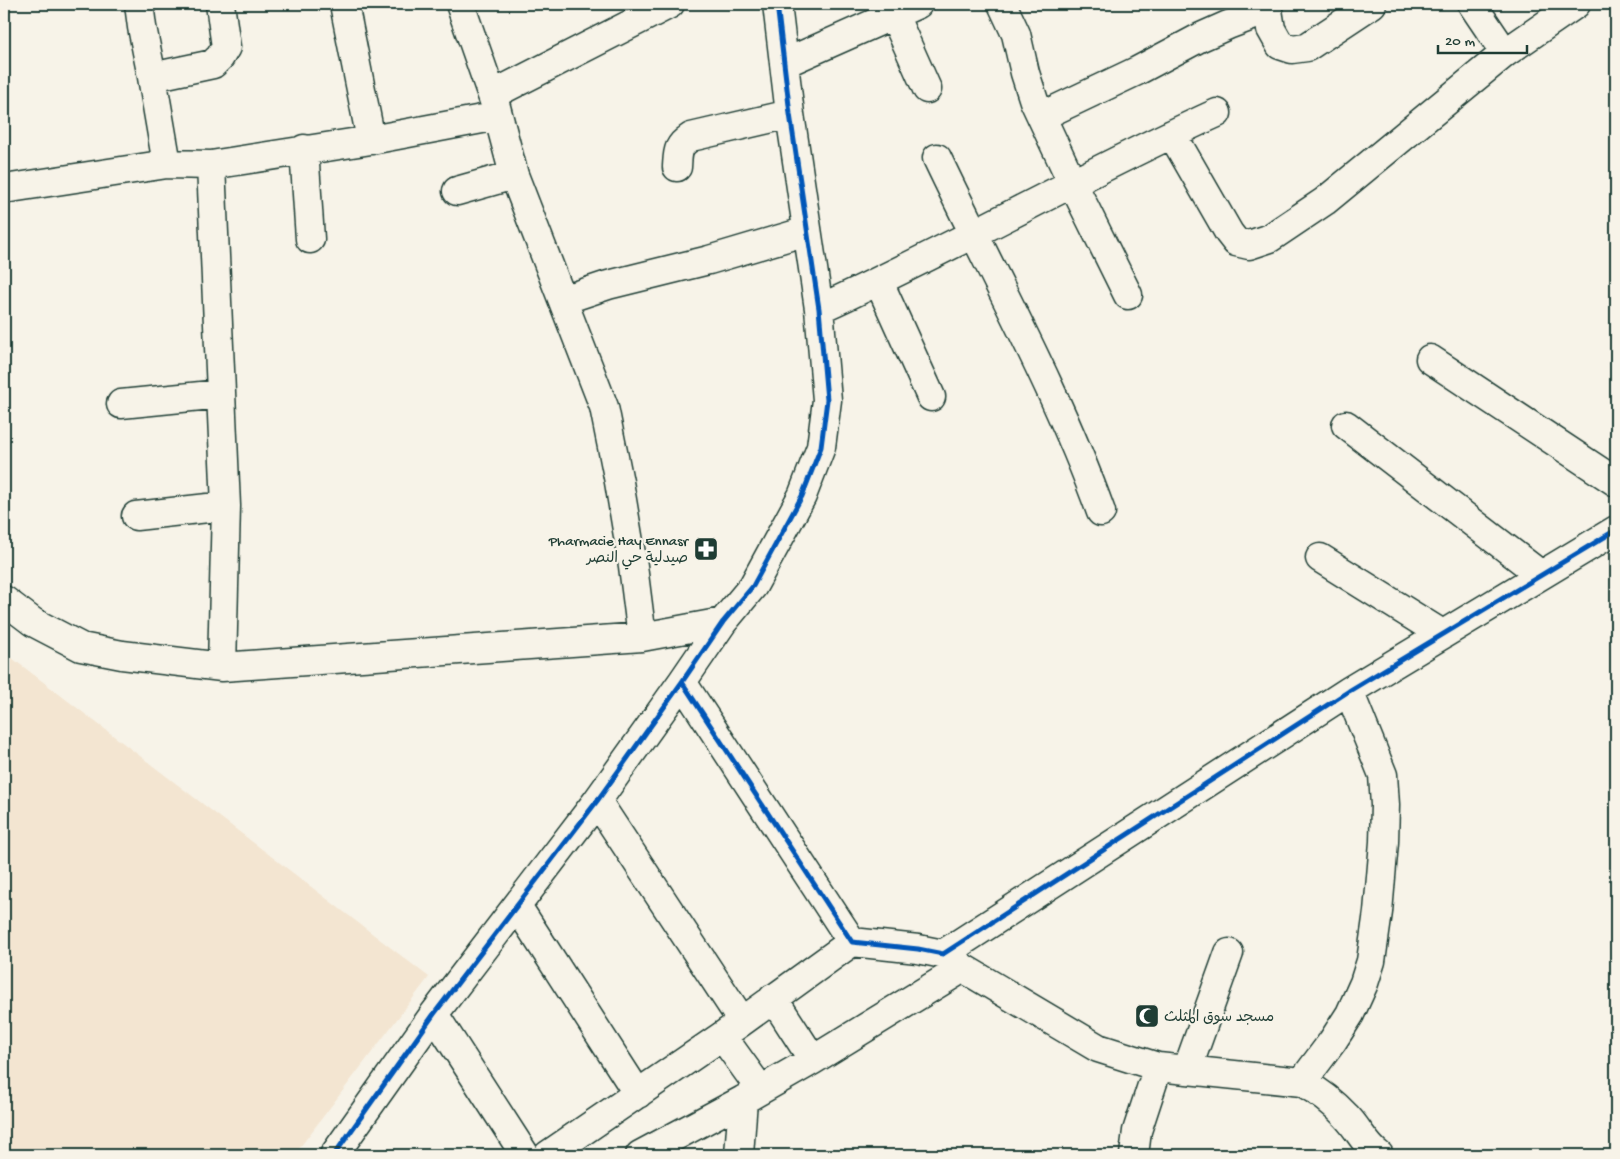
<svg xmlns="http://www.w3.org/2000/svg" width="1620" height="1159" viewBox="0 0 1620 1159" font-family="'Gochi Hand','Playpen Sans Arabic',sans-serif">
	<rect width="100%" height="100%" fill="#f7f3e8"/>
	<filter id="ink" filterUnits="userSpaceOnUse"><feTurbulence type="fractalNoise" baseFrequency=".02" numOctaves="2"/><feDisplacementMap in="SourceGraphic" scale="10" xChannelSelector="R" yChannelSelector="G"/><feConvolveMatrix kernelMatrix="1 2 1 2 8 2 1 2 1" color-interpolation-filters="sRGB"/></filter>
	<g filter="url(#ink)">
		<path fill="#f3e5d1" d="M4,652L429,977L294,1155H4Z"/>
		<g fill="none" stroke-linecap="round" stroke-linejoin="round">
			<defs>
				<path id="minor" d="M139,4L142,27L152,77L213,64L220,57L226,47L220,4
					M344,4L371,140
					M460,4L496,107L514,175L604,407L619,482L633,566L642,637
					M1002,4L1016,34L1025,73L1034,101L1072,182L1128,295
					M1267,4L1271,29L1280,45L1292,49L1307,47L1372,4
					M894,15L927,89
					M1505,53L1576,4
					M785,63L918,4
					M152,77L167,164
					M492,95L670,4
					M1042,116L1137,71L1201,37L1228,25L1268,10
					M1172,134L1229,233L1236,242L1249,245L1270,238L1325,201L1505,53L1472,4
					M304,149L310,239
					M937,158C993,276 1057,390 1101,512
					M211,165L226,506L222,667
					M677,167C678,152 677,146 691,137L790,114
					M4,189L167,164L211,165L371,140L498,116
					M457,191L514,175
					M879,282L931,397
					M563,300L608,285L709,260L807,231
					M819,309C954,248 1082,174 1217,113
					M1430,359L1616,482
					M121,404L221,394
					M1346,425L1541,575
					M136,516L226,506
					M1320,558L1442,634
					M4,600L33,622L81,647L122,655L222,667L642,637L723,622
					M682,682L852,942L918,949L943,954L1349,691L1616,530
					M597,801L742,1021
					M517,906L638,1094
					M963,968L1098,1048L1158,1067L1302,1082C1318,1091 1333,1102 1346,1116C1358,1128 1365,1145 1379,1155
					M773,998L813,1060
					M434,1014L525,1155
					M722,1036L761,1090
					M1187,1070L1229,953
					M1302,1082L1332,1042L1350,1014L1364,983L1371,961L1378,912L1384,842L1385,805L1383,775L1349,691
					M334,1155L434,1014L597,801L682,682L723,622L753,586L802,496L821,447L827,400L819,309L790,114L777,4
					M548,1155L722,1036L852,942
					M640,1155L743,1100L813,1060L963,968L949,958
					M739,1155L743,1100
					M1134,1155L1137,1131L1158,1067"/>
			</defs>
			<use href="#minor" stroke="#1f3d34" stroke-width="31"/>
			<use href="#minor" stroke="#f7f3e8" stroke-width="28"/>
			<defs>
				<path id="cycleway" d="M682,682L852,942L918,949L943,954L1349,691L1616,530
					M334,1155L434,1014L597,801L682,682L723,622L753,586L802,496L821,447L827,400L819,309L790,114L777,4"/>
			</defs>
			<use href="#cycleway" stroke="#f7f3e8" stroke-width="8"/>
			<use href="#cycleway" stroke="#0057b8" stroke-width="5"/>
		</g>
	</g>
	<defs>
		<symbol id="pharmacy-square" viewBox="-11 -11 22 22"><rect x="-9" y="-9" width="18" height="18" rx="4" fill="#1f3d34" stroke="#f7f3e8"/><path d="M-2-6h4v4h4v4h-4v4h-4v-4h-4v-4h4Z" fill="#fff"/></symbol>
		<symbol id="mosque-square" viewBox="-11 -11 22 22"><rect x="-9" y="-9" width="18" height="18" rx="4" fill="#1f3d34" stroke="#f7f3e8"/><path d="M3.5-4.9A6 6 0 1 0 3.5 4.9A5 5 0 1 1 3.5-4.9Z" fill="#fff"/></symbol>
	</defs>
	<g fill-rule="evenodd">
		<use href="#pharmacy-square" x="692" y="535" width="28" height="28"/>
		<use href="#mosque-square" x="1133" y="1002" width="28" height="28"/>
	</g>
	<g text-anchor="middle" stroke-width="4.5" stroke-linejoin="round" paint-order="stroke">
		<g font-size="15" fill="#1f3d34" stroke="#f7f3e8" text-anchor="end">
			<text x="688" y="545">Pharmacie Hay Ennasr<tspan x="688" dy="17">صيدلية حي النصر</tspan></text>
			<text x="1164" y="1021" text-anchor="start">مسجد سوق المثلث</text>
		</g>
	</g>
	<rect width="1620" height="1159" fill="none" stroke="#f7f3e8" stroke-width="20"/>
	<rect x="10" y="10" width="1600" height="1139" fill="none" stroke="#1f3d34" stroke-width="2" filter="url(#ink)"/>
	<path d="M1438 45v8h89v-8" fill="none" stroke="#1f3d34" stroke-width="2.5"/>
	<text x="1445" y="45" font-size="15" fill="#1f3d34" stroke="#f7f3e8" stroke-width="4" paint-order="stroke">20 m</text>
</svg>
